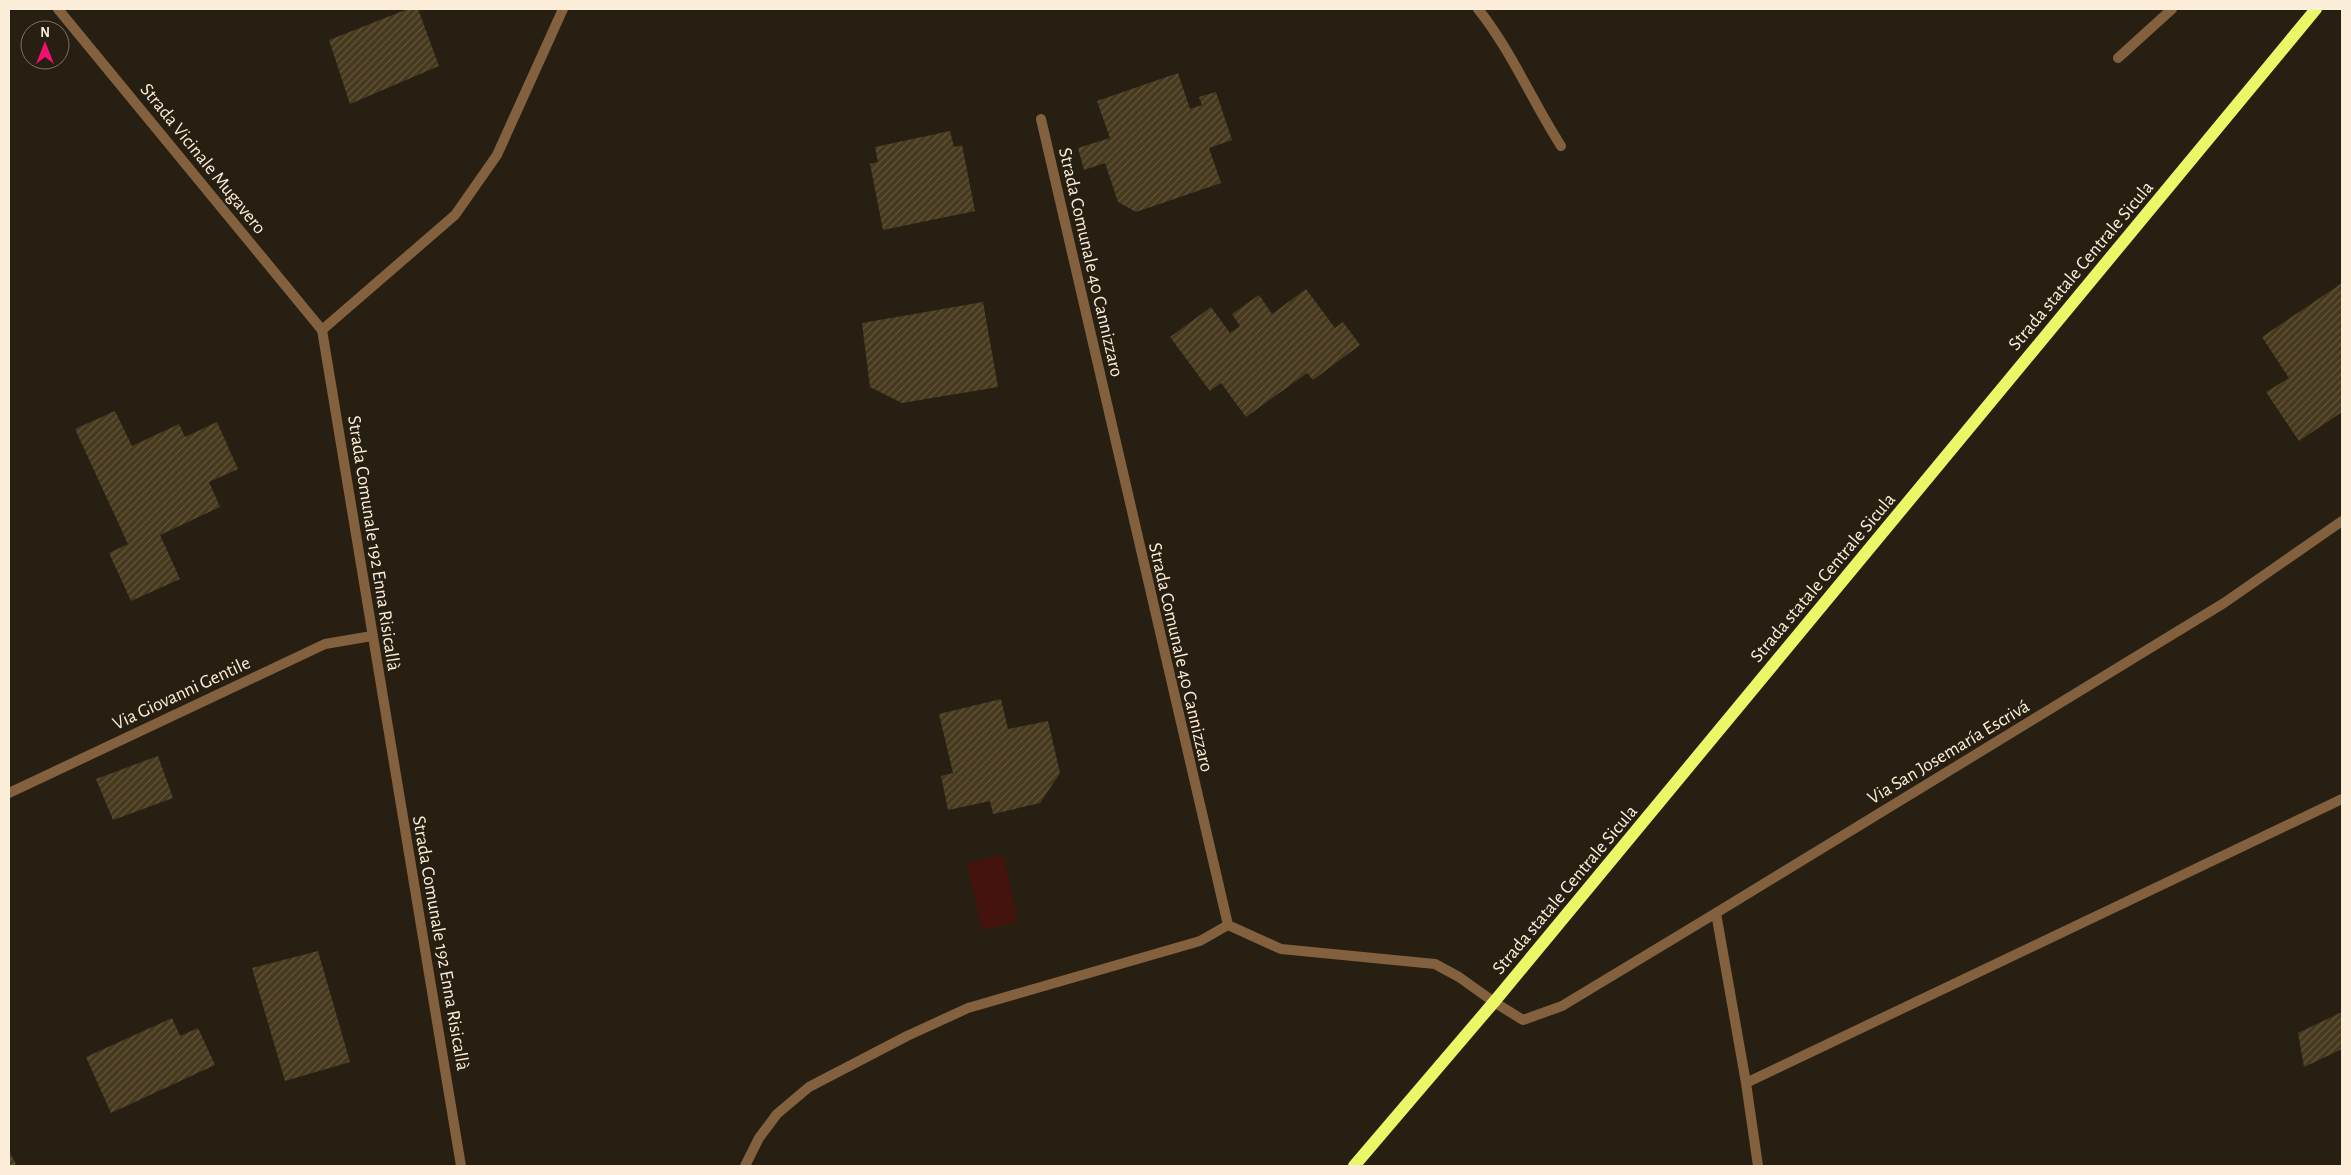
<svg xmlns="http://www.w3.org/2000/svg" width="2351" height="1175" viewBox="0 0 2351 1175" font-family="'Alegreya Sans',sans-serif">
	<defs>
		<pattern id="building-hatch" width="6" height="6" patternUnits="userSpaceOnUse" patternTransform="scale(1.25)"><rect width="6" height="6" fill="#47391e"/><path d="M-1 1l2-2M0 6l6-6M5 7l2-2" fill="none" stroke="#62563e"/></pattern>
	</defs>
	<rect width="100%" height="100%" fill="#271f11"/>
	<path fill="#44130e" d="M1003,855L1018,922L982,930L967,863Z"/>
	<path fill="url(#building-hatch)" d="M408,9H418L439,66L350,104L329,40Z
		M1178,73L1190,109L1202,105L1199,97L1216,92L1232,140L1209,148L1221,183L1136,212L1118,202L1105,163L1084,170L1078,148L1110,138L1097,101Z
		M950,131L954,147L962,145L975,211L883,230L870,164L878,162L875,147Z
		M2342,283V412L2299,441L2266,392L2289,378L2262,337Z
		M1306,289L1335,328L1343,322L1360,345L1313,380L1307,373L1246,417L1221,383L1210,391L1170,337L1211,307L1230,333L1240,326L1232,314L1259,295L1272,314Z
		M983,302L998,387L902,403L870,387L862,323Z
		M115,411L132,446L179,424L185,437L217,422L238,469L209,482L220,507L160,535L180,579L131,601L109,553L128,544L75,429Z
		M1001,699L1008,729L1048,721L1060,773L1040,803L993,814L990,801L948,810L941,776L953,773L939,714Z
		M158,756L173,798L113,820L96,779Z
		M318,951L350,1062L285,1081L252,968Z
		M2342,1012V1049L2304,1067L2298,1033Z
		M172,1018L180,1036L198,1028L215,1065L111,1113L86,1057Z
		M9,1151L17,1166H9Z"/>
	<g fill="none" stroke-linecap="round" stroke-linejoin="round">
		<path stroke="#83613f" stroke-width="10" d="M2118,58L2172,9
			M1494,1002L1523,1020L1562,1006L1716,913
			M461,1166L322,330L455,215L497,155L563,9"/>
		<path stroke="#83613f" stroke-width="10" d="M58,9L322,330
			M1478,9C1511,50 1532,101 1561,146
			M1041,119L1228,925L1281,949L1435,964L1459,977L1494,1002
			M9,793L325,644L372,636
			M1746,1083L2342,799
			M745,1166L759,1138L777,1114L809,1087L907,1036L968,1008L1200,941L1228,925
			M1758,1166L1746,1083L1716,913L2224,603L2342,521"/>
		<path stroke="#eaf766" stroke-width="12" d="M1354,1166L1494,1002L2316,9"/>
	</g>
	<g text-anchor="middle" stroke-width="4" stroke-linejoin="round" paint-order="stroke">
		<g font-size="19" fill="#fdeed9" stroke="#271f11">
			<text transform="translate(204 158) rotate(51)" y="7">Strada Vicinale Mugavero</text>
			<text transform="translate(1092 262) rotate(77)" y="7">Strada Comunale 40 Cannizzaro</text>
			<text transform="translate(2080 265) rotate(-50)" y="7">Strada statale Centrale Sicula</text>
			<text transform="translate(375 543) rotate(81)" y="7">Strada Comunale 192 Enna Risicallà</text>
			<text transform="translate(1822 577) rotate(-50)" y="7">Strada statale Centrale Sicula</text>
			<text transform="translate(1182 657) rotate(77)" y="7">Strada Comunale 40 Cannizzaro</text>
			<text transform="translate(181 692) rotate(-25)" y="7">Via Giovanni Gentile</text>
			<text transform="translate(1948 751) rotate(-31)" y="7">Via San Josemaría Escrivá</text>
			<text transform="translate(1564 889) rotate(-50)" y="7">Strada statale Centrale Sicula</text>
			<text transform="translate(442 943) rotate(80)" y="7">Strada Comunale 192 Enna Risicallà</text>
		</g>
	</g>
	<rect width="2351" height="1175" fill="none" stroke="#fdeed9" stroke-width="20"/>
	<g transform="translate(45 45)"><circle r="24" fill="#271f11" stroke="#7d7261"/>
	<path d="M0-4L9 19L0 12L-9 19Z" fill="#f21072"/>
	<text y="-8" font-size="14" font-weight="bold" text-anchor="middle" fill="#fdeed9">N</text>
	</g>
</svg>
